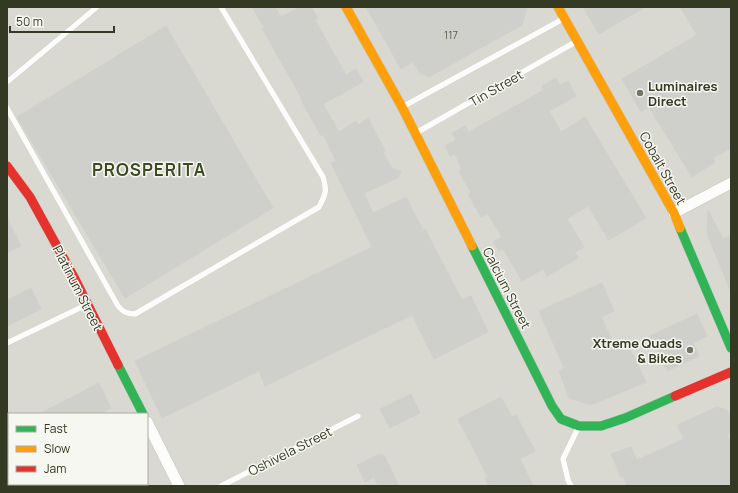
<svg xmlns="http://www.w3.org/2000/svg" width="738" height="493" viewBox="0 0 738 493" font-family="Manrope,sans-serif">
	<rect width="100%" height="100%" fill="#e8e8e3"/>
	<path fill="#d9d9d2" fill-rule="evenodd" d="M7,7H731V486H7ZM9,414H147V484H9Z"/>
	<path fill="#cfcfcb" stroke="#d0d1cc" d="M252,7H275L281,17L300,7H311L318,18L315,20L346,75L356,69L363,82L323,104L339,132L356,121L358,125L368,118L385,151L383,152L392,168L401,171L398,178L364,193L373,213L406,197L423,230L425,229L462,300L471,296L488,332L434,359L412,315L265,386L259,371L162,418L135,361L372,247L331,163L336,161L323,134L321,136L301,100L302,99L262,28L264,27Z
		M366,7H527L522,25L429,77L420,73L413,62L401,69Z
		M583,7H645L599,34Z
		M680,7H731V148L713,158L715,162L692,177L649,107L641,112L622,79L697,35Z
		M166,26L273,208L125,298L17,117Z
		M556,78L560,85L568,81L576,96L549,111L561,132L585,117L646,218L609,240L588,206L567,219L584,247L575,252L578,258L547,276L543,269L522,281L503,249L499,251L493,242L502,237L488,214L481,217L468,194L471,193L459,171L462,169L455,154L450,156L445,146L456,140L452,133L465,126L469,132L544,90L542,86Z
		M708,210L723,239L731,235V292L707,234Z
		M7,218L21,246L7,253Z
		M602,283L614,311L601,317L614,345L626,340L646,382L591,405L569,398L559,371L564,368L539,311Z
		M31,288L41,309L7,326V300Z
		M697,314L707,336L693,343L699,356L667,371L650,336Z
		M99,383L111,408L99,414H39Z
		M411,394L420,413L390,428L380,409Z
		M501,397L512,417L516,415L535,451L520,459L533,486H489L485,478L488,477L458,419Z
		M717,407L727,410L731,419V433L727,435L731,443V486H627L623,476L621,477L611,454L631,447L637,460L684,439L677,425Z
		M379,454L384,455L399,486H378L374,477L365,482L357,465Z"/>
	<g fill="none" stroke-linecap="round" stroke-linejoin="round">
		<defs>
			<path id="lane" d="M7,82L97,7
				M404,106L563,19
				M7,108L118,306C123,312 127,314 135,314L319,207C326,194 327,190 323,177L221,7
				M416,133L577,41
				M7,343L86,305
				M221,486L358,416
				M571,486L568,480L563,459L578,428"/>
			<path id="street" d="M674,213L731,183
				M147,422L179,486"/>
			<path id="fast" d="M680,228L731,348
				M472,246L552,406L561,419L579,426H601L625,418L675,396
				M118,365L143,414"/>
			<path id="slow" d="M346,7L402,107L472,246
				M558,7L674,213L680,228"/>
			<path id="jam" d="M7,166L30,197L75,279L118,365
				M675,396L731,372"/>
		</defs>
		<use href="#lane" stroke="#c4c5c0" stroke-width="6"/>
		<use href="#street" stroke="#c4c5c0" stroke-width="12"/>
		<use href="#fast" stroke="#c4c5bf" stroke-width="10"/>
		<use href="#slow" stroke="#c4c5bf" stroke-width="10"/>
		<use href="#jam" stroke="#c4c5bf" stroke-width="10"/>
		<use href="#lane" stroke="#fcfcfb" stroke-width="5.5"/>
		<use href="#street" stroke="#fcfcfb" stroke-width="11"/>
		<use href="#fast" stroke="#30b455" stroke-width="9"/>
		<use href="#slow" stroke="#ff9f0a" stroke-width="9"/>
		<use href="#jam" stroke="#e5322d" stroke-width="9"/>
	</g>
	<g fill="#727666" stroke="#f7f7f1" stroke-width="1.5">
		<circle cx="640" cy="93" r="4"/>
		<circle cx="690" cy="350" r="4"/>
	</g>
	<g text-anchor="middle" stroke-width="3" stroke-linejoin="round" paint-order="stroke">
		<g font-size="11" fill="#5b5f4e">
			<text x="451" y="39">117</text>
		</g>
		<g font-size="13" font-weight="bold" fill="#333923" stroke="#f7f7f1" text-anchor="start">
			<text x="648" y="91">Luminaires<tspan x="648" dy="15">Direct</tspan></text>
			<text x="682" y="348" text-anchor="end">Xtreme Quads<tspan x="682" dy="15">&amp; Bikes</tspan></text>
		</g>
		<g font-size="13" fill="#333923" stroke="#f7f7f1">
			<text transform="translate(496 88) rotate(-30)" y="5">Tin Street</text>
			<text transform="translate(663 168) rotate(61)" y="5">Cobalt Street</text>
			<text transform="translate(78 288) rotate(63)" y="5">Platinum Street</text>
			<text transform="translate(507 288) rotate(63)" y="5">Calcium Street</text>
			<text transform="translate(290 451) rotate(-27)" y="5">Oshivela Street</text>
		</g>
		<g font-size="17" font-weight="bold" letter-spacing="1" fill="#3c4a21" stroke="#f7f7f1">
			<text x="149" y="176">PROSPERITA</text>
		</g>
	</g>
	<rect width="738" height="493" fill="none" stroke="#333923" stroke-width="16"/>
	<rect x="8" y="413" width="140" height="72" fill="#f7f7f1" stroke="#a9ab9f"/>
	<rect x="16" y="426" width="20" height="6" fill="#30b455" stroke="#a9ab9f"/>
	<text x="44" y="433" font-size="12" fill="#333923">Fast</text>
	<rect x="16" y="446" width="20" height="6" fill="#ff9f0a" stroke="#a9ab9f"/>
	<text x="44" y="453" font-size="12" fill="#333923">Slow</text>
	<rect x="16" y="466" width="20" height="6" fill="#e5322d" stroke="#a9ab9f"/>
	<text x="44" y="473" font-size="12" fill="#333923">Jam</text>
	<path d="M10 26v6h104v-6" fill="none" stroke="#333923" stroke-width="2"/>
	<text x="16" y="26" font-size="12" fill="#333923" stroke="#f7f7f1" stroke-width="3" paint-order="stroke">50 m</text>
</svg>
